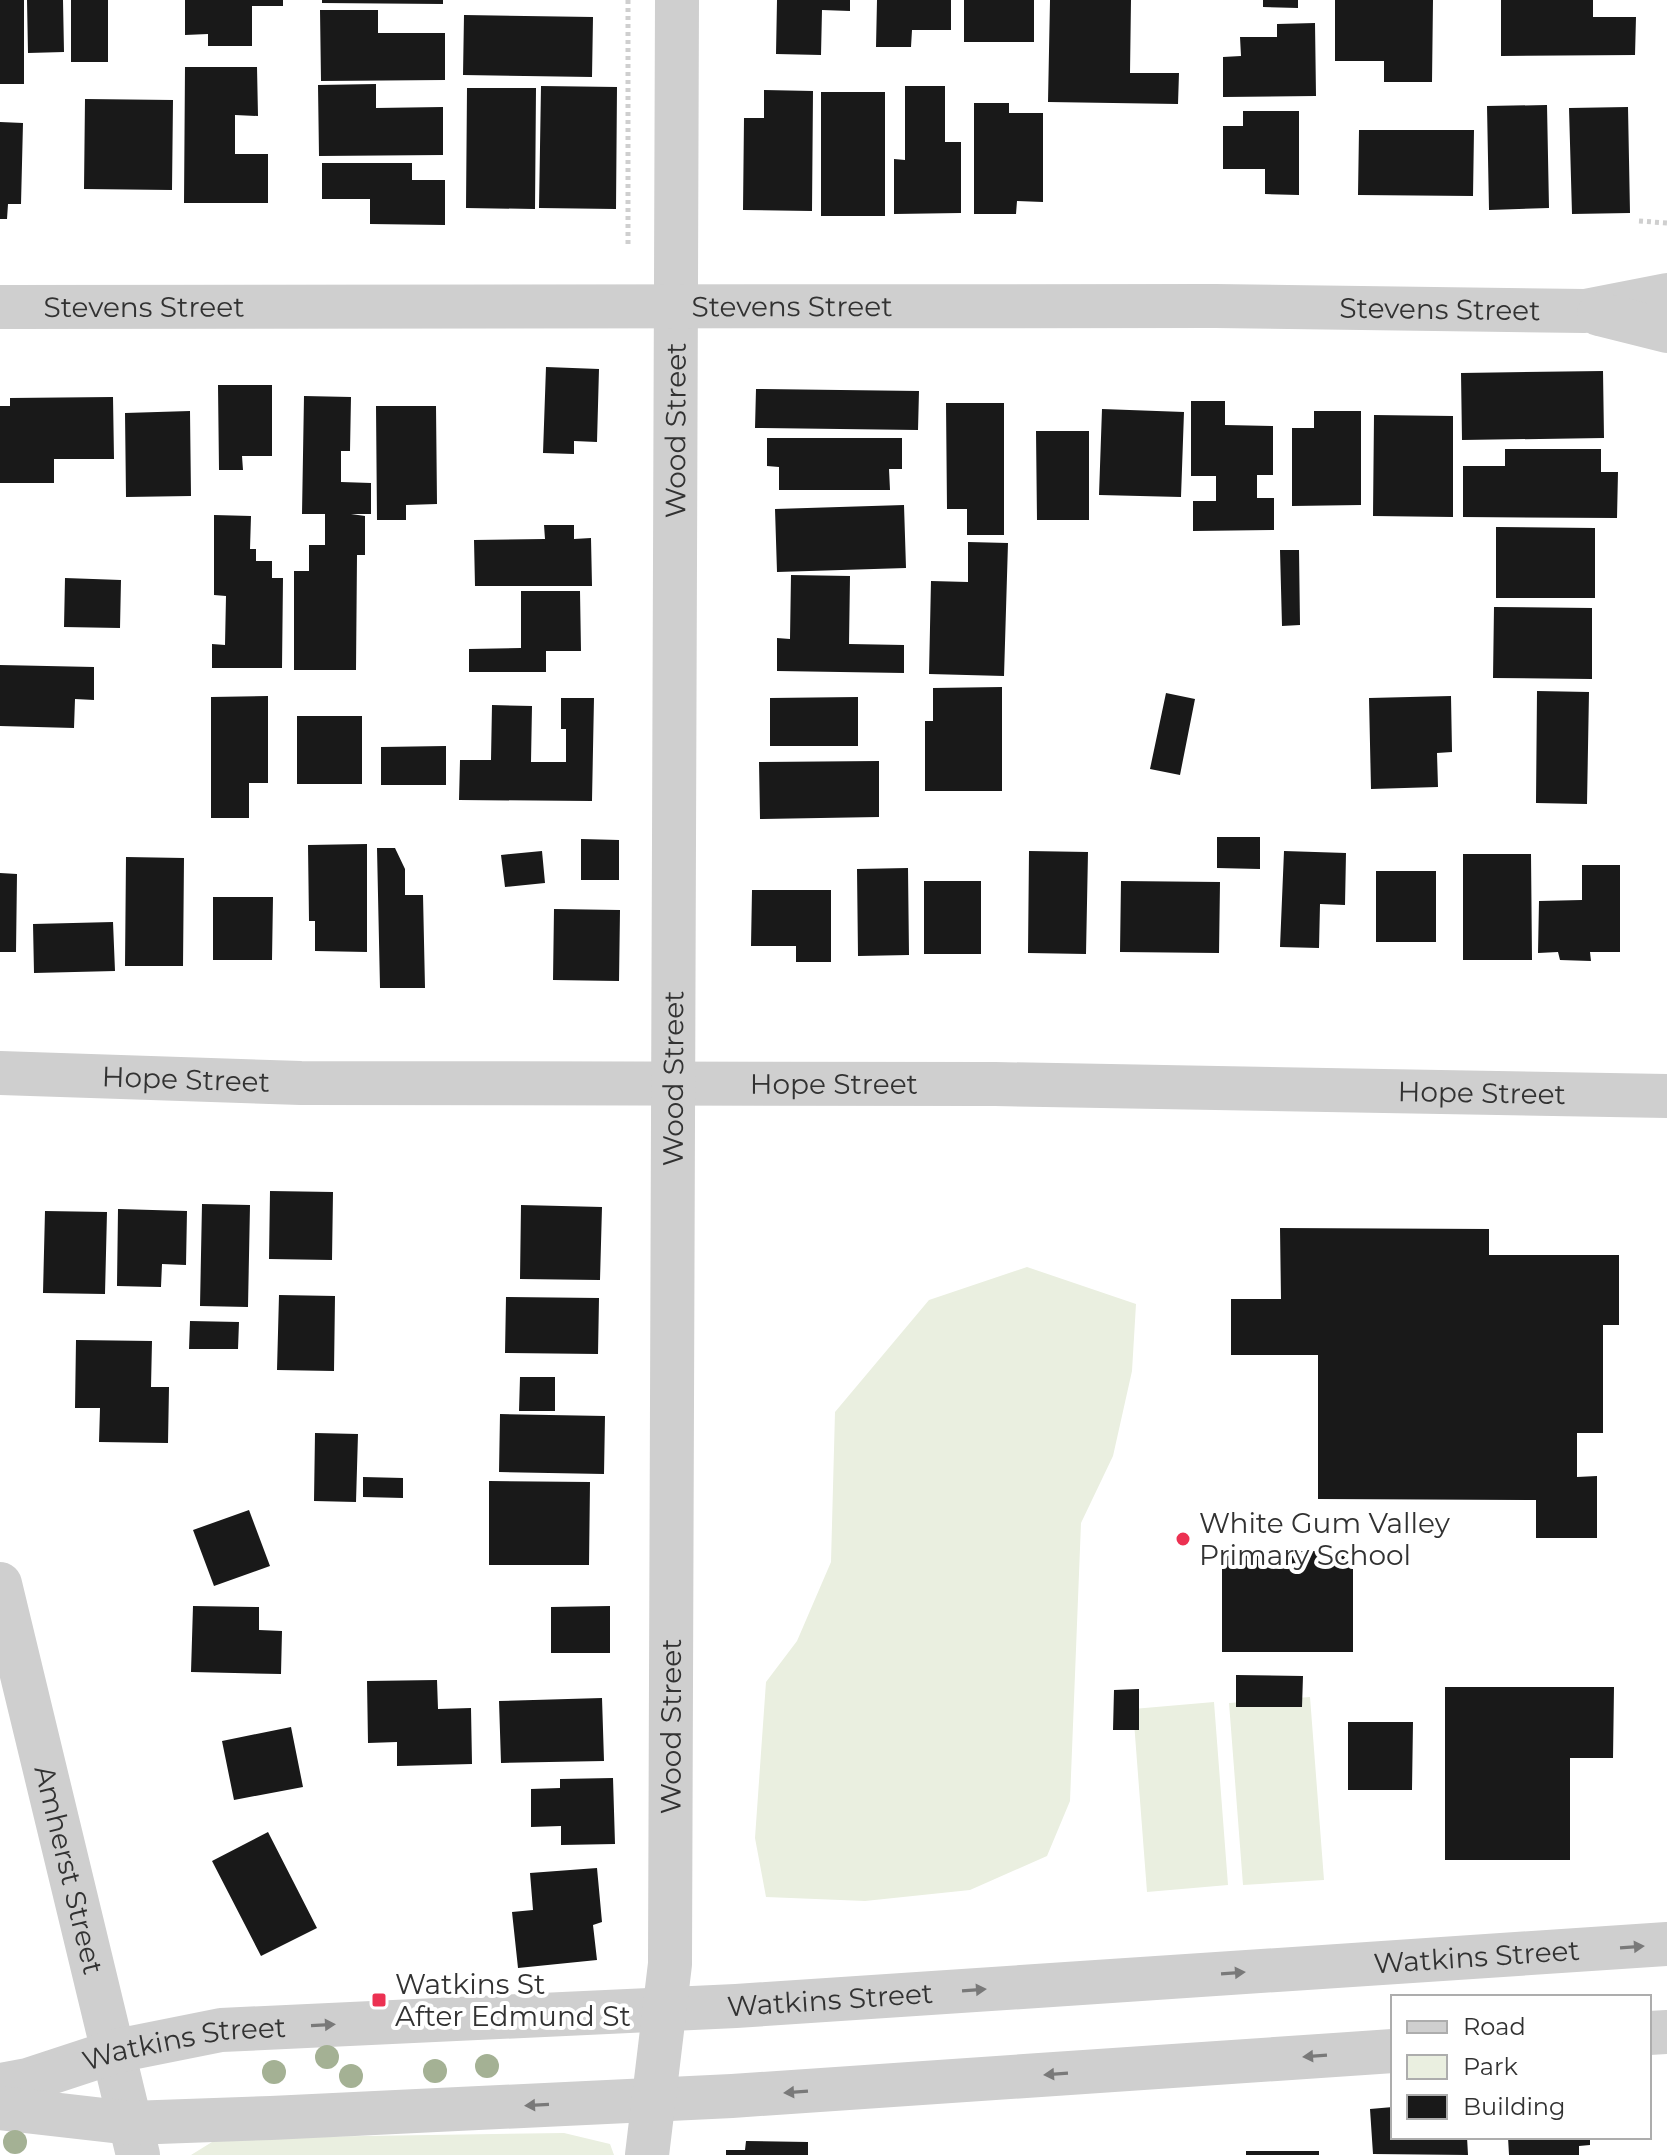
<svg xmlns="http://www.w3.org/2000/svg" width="1667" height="2155" viewBox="0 0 1667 2155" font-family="Montserrat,sans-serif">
	<rect width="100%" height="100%" fill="#fff"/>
	<path fill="#eaefe0" d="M1027,1267L1136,1304L1132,1371L1113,1456L1081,1523L1070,1801L1047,1856L970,1890L865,1901L766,1897L755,1838L766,1682L797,1641L831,1562L835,1412L929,1300Z
		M1310,1697L1324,1880L1243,1885L1229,1703Z
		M1214,1702L1228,1885L1147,1892L1133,1709Z
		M564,2133L610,2144L614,2155H191L212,2142L231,2138Z"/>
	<path fill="#191919" d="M0,0H24V84H0Z
		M27,0H63L64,52L28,53Z
		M71,0H108V62H71Z
		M185,0H283V6H252V46H208V34L185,35Z
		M322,0H443V4L322,3Z
		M777,0H850V11L822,10L821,55L776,54Z
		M877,0H951V30H912L911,47H876Z
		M964,0H1034V42H964Z
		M1050,0H1131L1130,73H1179L1178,104L1048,102Z
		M1263,0H1298V8L1263,7Z
		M1335,0H1433L1432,82H1384V61H1335Z
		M1501,0H1593V17H1636L1635,55L1501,56Z
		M320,10H378V33H445V80L321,81Z
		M464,15L593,17L592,77L463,75Z
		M1315,23L1316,96L1223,97V57L1241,56L1240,37H1277V24Z
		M185,67H257L258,116L235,115V154H268V203H184Z
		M376,84V108L443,107V155L319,156L318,85Z
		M541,86L617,87L616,209L539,208Z
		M905,86H945V142H961V213L894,214V159L905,160Z
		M467,88H536L535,209L466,208Z
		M764,90L813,91L812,211L743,210L744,118H764Z
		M821,92H885V216H821Z
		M85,99L173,100L172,190L84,189Z
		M974,103H1009V113H1043V202L1017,201L1016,214H974Z
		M1547,105L1549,208L1489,210L1487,106Z
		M1628,107L1630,213L1572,214L1569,108Z
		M1243,111H1299V195L1265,194V169H1223V126H1243Z
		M0,122L23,123L21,204H8L7,219H0Z
		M1359,130H1474L1473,196L1358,195Z
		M322,163H412V180H445V225L370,224V199H322Z
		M546,367L599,369L597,442L574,441V454L543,453Z
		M1603,371L1604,438L1462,440L1461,373Z
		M218,385H272V456H242L243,470H219Z
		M756,389L919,391L918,430L755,428Z
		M304,396L351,397L350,451H341V482L371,483V514H351L365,516V555H357L356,670H294V571H309V545H325V514H302Z
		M113,397L114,459H54V483H0V406H10V398Z
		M1191,401H1225V425L1273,426V475H1257V498H1274V530L1193,531V501H1216V476H1191Z
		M946,403H1004V535H967V509H947Z
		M376,406H436L437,504L406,505V520H377Z
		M1102,409L1184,412L1181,497L1099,495Z
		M190,411L191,496L126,497L125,413Z
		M1314,411H1361V505L1292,506V428H1314Z
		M1374,415L1453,416V517L1373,516Z
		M1036,431H1089V520H1037Z
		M767,438H902V469H889L890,490H779V467L767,466Z
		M1505,449H1601V472H1618L1617,518L1463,517V466H1505Z
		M904,505L906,568L777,572L775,509Z
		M214,515L251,516L250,549H256V561H272V578H283L282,668H212V644L225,645L226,596L214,595Z
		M544,525H574V539L591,538L592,586H475L474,540L545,539Z
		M1496,527L1595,528V598H1496Z
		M968,542L1008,543L1004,676L929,674L931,581L968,582Z
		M1280,550H1299L1300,625L1282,626Z
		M791,575L850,576L849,644L904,645V673L777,671V638L790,639Z
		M65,578L121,580L120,628L64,627Z
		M521,591H580L581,651H546V672H469V649L521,648Z
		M1494,607L1592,608V679L1493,678Z
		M0,665L94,667V700L75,699L74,728L0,726Z
		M1002,687V791H925V721H933V688Z
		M1537,691L1589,692L1587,804L1536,803Z
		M1166,693L1195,699L1180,775L1150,769Z
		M268,696V783H249V818H211V697Z
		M1451,696L1452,752L1437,753L1438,787L1371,789L1369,698Z
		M858,697V746H770V698Z
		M561,698H594L592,801L459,800L460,760H491L492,705L532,706L531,762H566V729H561Z
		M297,716H362V784H297Z
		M446,746V785H381V747Z
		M879,761V817L760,819L759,762Z
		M1217,837H1260V869L1217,868Z
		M581,839L619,840V880H581Z
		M367,844V952L315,951V921H309L308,845Z
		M377,848H395L405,869V895H423L425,988H380Z
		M542,851L545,883L505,887L501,855Z
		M1029,851L1088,852L1086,954L1028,953Z
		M1284,851L1346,853L1345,905L1320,904L1319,948L1280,947Z
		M1463,854H1531L1532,960H1463Z
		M126,857L184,858L183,966H125Z
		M1582,865H1620V952H1590L1591,961L1560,960L1558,952L1538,953L1539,901L1582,900Z
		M908,868L909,955L858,956L857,869Z
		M1376,871H1436V942H1376Z
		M0,873L17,874L16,952H0Z
		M924,881H981V954H924Z
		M1121,881L1220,882L1219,953L1120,952Z
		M752,890H831V962H796V946H751Z
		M213,897H273L272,960H213Z
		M554,909L620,910L619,981L553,980Z
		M113,922L115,971L34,973L33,924Z
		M270,1191L333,1192L332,1260L269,1259Z
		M202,1204L250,1205L248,1307L200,1306Z
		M521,1205L602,1207L600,1280L520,1279Z
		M118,1209L187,1211L186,1265L162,1264L161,1287L117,1286Z
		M45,1211L107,1212L105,1294L43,1293Z
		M1280,1228L1489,1229V1255H1619V1325H1603V1433H1577V1477L1597,1476V1538H1536V1500L1318,1499V1355H1231V1299H1281Z
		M279,1295L335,1296L334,1371L277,1370Z
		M506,1297L599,1298L598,1354L505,1353Z
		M190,1321L239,1322L238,1349H189Z
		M76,1340L152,1341L151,1387H169L168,1443L99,1442L100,1408H75Z
		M520,1377H555V1411H519Z
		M500,1414L605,1416L604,1474L499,1472Z
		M315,1433L358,1434L356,1502L314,1501Z
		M363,1477L403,1478V1498L363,1497Z
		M489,1481L590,1482L589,1565H489Z
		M249,1510L270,1566L214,1586L193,1530Z
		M1222,1551H1353V1652H1222Z
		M193,1606L259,1607V1630L282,1631L281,1674L191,1672Z
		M610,1606V1653H551V1607Z
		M1236,1675L1303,1676L1302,1707H1236Z
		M437,1680L438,1709L471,1708L472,1764L397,1766V1742L368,1743L367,1681Z
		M1445,1687H1614L1613,1758H1570V1860H1445Z
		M1139,1689V1730H1113L1114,1690Z
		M602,1698L604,1761L501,1763L499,1701Z
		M1348,1722H1413L1412,1790H1348Z
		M291,1727L303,1787L234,1800L222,1741Z
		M613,1778L615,1844L561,1845V1826L531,1827V1789L560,1788V1779Z
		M268,1832L317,1928L261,1956L212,1861Z
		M597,1868L602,1922L593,1925L597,1960L518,1968L512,1912L533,1910L530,1873Z
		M1393,2107V2137H1467L1468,2155L1373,2154L1370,2109Z
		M1508,2137H1590V2145L1579,2146V2155H1509Z
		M746,2141L808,2142V2155H726V2150H745Z
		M1246,2151H1319V2155H1246Z"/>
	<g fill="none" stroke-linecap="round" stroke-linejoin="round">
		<path stroke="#cfcfcf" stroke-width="5" stroke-dasharray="4 4" stroke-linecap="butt" d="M1639,221L1667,223
			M628,244V0"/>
		<g stroke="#cfcfcf" stroke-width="44">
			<path id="s1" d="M0,1073L301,1083L995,1084L1667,1096"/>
			<path id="s2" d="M0,1584L138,2155"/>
			<path d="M1649,2033L1667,2032"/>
			<path id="s3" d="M0,2085L28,2080L116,2051L221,2030L736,2006L1667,1944"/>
			<path d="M0,2108L130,2123L271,2118L732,2096L1393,2051"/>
			<path id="s4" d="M647,2155L670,1964L677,0"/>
		</g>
		<g stroke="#cfcfcf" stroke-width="44">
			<path id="s5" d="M0,307L1215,306L1585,311L1667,295"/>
			<path d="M1599,314L1667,331"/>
		</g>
	</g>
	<g fill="#a4b194">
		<circle cx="327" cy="2057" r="12"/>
		<circle cx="487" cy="2066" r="12"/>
		<circle cx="435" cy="2071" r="12"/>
		<circle cx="274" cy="2072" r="12"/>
		<circle cx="351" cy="2076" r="12"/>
		<circle cx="15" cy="2142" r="12"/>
	</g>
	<defs><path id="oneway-solid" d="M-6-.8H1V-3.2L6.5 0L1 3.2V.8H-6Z" transform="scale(2)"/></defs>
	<g fill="#797979">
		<use href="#oneway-solid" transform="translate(1632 1947) rotate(-4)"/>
		<use href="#oneway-solid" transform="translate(1233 1973) rotate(-4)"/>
		<use href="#oneway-solid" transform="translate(974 1990) rotate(-4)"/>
		<use href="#oneway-solid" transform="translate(323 2025) rotate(-3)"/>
		<use href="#oneway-solid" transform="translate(1315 2056) rotate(176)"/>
		<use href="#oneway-solid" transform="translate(1056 2074) rotate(176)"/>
		<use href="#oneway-solid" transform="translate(796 2092) rotate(176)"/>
		<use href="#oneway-solid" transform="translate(537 2105) rotate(177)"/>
	</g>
	<g fill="#ec3152" stroke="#fff" stroke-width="3">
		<circle cx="1183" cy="1539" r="8"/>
		<rect x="371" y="1992" width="16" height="16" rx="4"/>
	</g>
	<g text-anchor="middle" stroke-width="8" stroke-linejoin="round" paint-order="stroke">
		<g font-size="28" fill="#323232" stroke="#fff">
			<text dy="10" stroke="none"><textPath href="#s5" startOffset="144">Stevens Street</textPath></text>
			<text dy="10" stroke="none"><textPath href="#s5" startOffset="792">Stevens Street</textPath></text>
			<text dy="10" stroke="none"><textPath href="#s5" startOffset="1440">Stevens Street</textPath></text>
			<text dy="10" stroke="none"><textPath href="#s4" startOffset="1726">Wood Street</textPath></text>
			<text dy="10" stroke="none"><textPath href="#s4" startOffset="1078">Wood Street</textPath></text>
			<text dy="10" stroke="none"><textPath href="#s1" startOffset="186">Hope Street</textPath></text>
			<text dy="10" stroke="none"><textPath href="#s1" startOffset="834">Hope Street</textPath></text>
			<text dy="10" stroke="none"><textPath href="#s1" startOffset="1482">Hope Street</textPath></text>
			<text dy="10" stroke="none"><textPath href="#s4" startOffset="430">Wood Street</textPath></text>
			<text dy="10" stroke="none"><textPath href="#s2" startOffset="294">Amherst Street</textPath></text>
			<text dy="10" stroke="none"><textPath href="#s3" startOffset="1486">Watkins Street</textPath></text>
			<text dy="10" stroke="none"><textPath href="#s3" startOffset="838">Watkins Street</textPath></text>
			<text dy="10" stroke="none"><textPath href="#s3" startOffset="190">Watkins Street</textPath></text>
		</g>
		<g font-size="28" fill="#323232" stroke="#fff" text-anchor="start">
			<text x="1199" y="1533">White Gum Valley<tspan x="1199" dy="32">Primary School</tspan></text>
			<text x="395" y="1994">Watkins St<tspan x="395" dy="32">After Edmund St</tspan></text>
		</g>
	</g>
	<rect x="1391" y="1995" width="260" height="144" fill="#ffffff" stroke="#adadad" stroke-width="2"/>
	<rect x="1407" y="2021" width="40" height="12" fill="#cfcfcf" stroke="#adadad" stroke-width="2"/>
	<text x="1463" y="2035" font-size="24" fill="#323232">Road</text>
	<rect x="1407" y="2055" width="40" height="24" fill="#eaefe0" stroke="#adadad" stroke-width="2"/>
	<text x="1463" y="2075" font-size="24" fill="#323232">Park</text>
	<rect x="1407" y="2095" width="40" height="24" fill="#191919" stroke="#adadad" stroke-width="2"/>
	<text x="1463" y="2115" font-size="24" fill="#323232">Building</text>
</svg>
